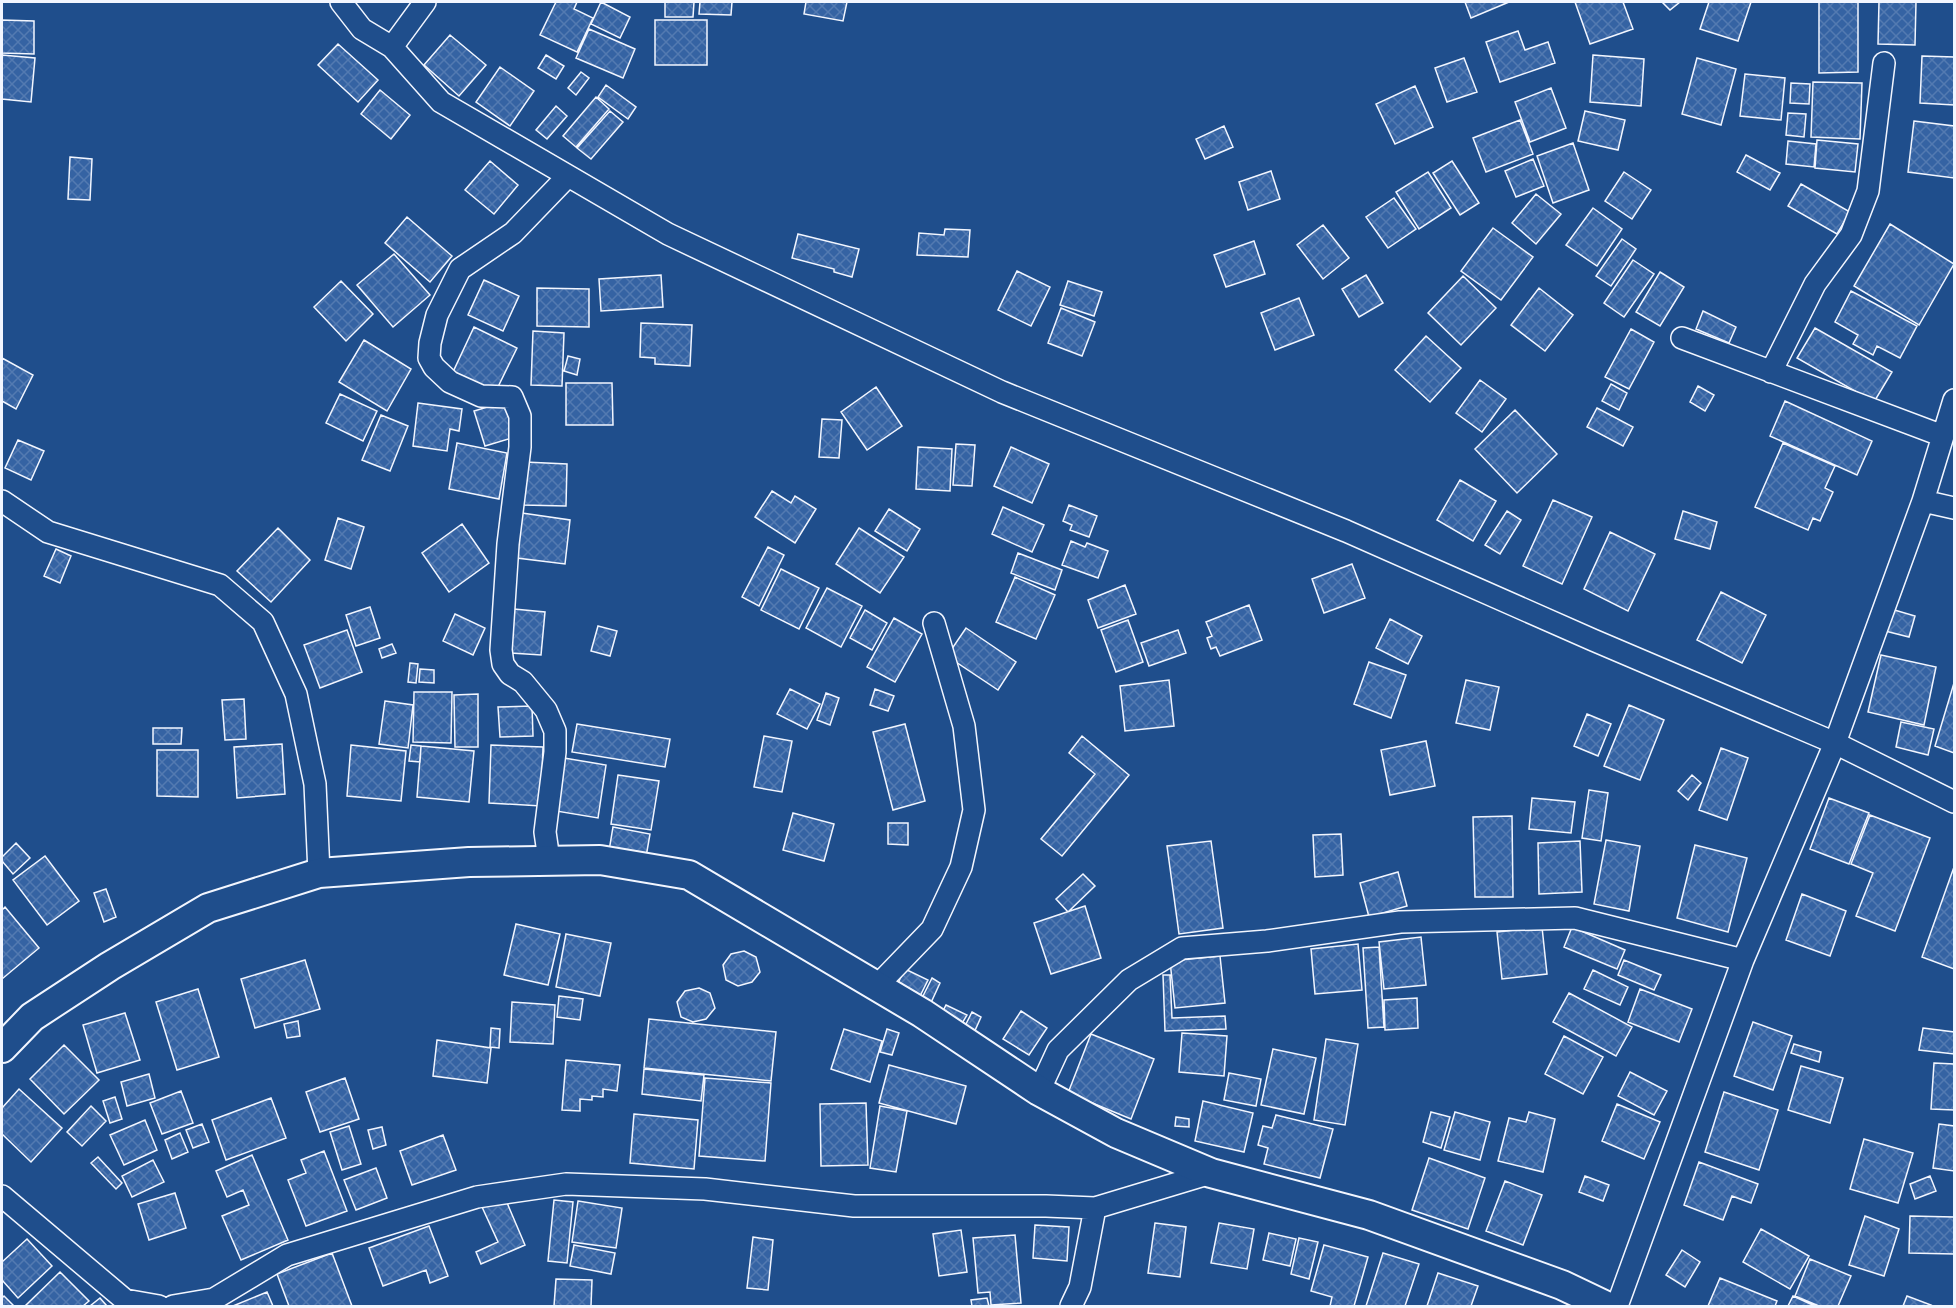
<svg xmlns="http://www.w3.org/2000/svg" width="1956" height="1308" viewBox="0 0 1956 1308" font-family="Rubik,sans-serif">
	<defs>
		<pattern id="building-cross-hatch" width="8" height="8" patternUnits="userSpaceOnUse" patternTransform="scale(1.5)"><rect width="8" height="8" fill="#3563a3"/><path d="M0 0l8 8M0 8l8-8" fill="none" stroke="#537ab1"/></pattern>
	</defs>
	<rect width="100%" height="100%" fill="#1f4e8c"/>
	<path fill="url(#building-cross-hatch)" stroke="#f2f6ff" stroke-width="1.5" d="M556,2H577L574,9L593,18L577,52L540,35Z
		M601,2L630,17L620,38L591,24Z
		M665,2H694L693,17H665Z
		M700,2H732L731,15L699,14Z
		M806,2H847L843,21L804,14Z
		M1465,2H1509L1471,18Z
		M1575,2H1623L1633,29L1590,44Z
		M1662,2H1680L1670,10Z
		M1709,2H1751L1738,41L1700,29Z
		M1819,2H1858V72L1819,73Z
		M1879,2H1916L1915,45L1878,44Z
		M2,20L34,21V54L2,53Z
		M655,20H707V65H655Z
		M589,29L635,49L623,78L576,58Z
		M1518,31L1525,50L1548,42L1555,63L1500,82L1486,42Z
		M450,35L486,65L459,96L424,65Z
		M338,44L378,80L358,102L318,65Z
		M2,55L35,58L31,102L2,99Z
		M546,55L564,66L556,79L538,68Z
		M1593,55L1644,59L1641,106L1590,102Z
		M1922,56L1954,57V105L1920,103Z
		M1464,58L1477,92L1447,102L1435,68Z
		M1697,58L1736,69L1721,125L1682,114Z
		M500,67L534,91L510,126L476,102Z
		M581,72L589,78L576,95L568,88Z
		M1745,74L1785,78L1781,120L1740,116Z
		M1813,82L1862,83L1860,139L1811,137Z
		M1791,83L1810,84L1809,104L1790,103Z
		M606,85L636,107L628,119L598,97Z
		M1415,86L1433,127L1395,144L1376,104Z
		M1551,88L1566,128L1530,142L1515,102Z
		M380,90L410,115L391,139L361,114Z
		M596,97L609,109L576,147L563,136Z
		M556,106L567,116L547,139L536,130Z
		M610,111L623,122L591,159L577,148Z
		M1585,111L1625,120L1618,150L1578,141Z
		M1788,113L1806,114L1804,137L1786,135Z
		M1520,120L1533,154L1486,172L1473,138Z
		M1914,121L1954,126V178L1908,172Z
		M1224,126L1233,147L1205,159L1196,139Z
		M1817,140L1858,144L1855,172L1815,168Z
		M1788,141L1816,144L1814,167L1786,164Z
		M1573,143L1589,190L1553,203L1537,156Z
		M1746,155L1780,173L1770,190L1737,172Z
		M70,157L92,159L90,200L68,199Z
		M1533,159L1544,186L1516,197L1505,171Z
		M490,161L518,185L494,214L465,190Z
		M1452,161L1479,203L1460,215L1433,173Z
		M1271,171L1280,199L1248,210L1239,182Z
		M1428,172L1451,208L1419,229L1396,192Z
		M1624,172L1651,190L1632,219L1605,201Z
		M1801,184L1850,212L1837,234L1788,206Z
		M1536,194L1561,214L1536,244L1512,223Z
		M1394,198L1416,229L1388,248L1366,217Z
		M1593,208L1622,229L1597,266L1566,245Z
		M407,217L452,256L430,282L385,243Z
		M1890,224L1954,264L1919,325L1854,286Z
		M1323,225L1349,258L1323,279L1297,245Z
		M1493,228L1533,257L1501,300L1461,271Z
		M945,229L970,230L968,257L917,255L919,233L944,235Z
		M798,234L859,249L852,277L834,272V269L792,258Z
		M1622,239L1636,249L1611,286L1596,276Z
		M1254,241L1265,274L1226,287L1214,255Z
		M394,254L430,295L393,327L357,285Z
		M1633,260L1654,274L1624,317L1604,303Z
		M1017,271L1050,287L1031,326L998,310Z
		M1660,272L1684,287L1660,326L1636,312Z
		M661,275L663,307L601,311L599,279Z
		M1366,275L1383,303L1359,317L1342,289Z
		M1463,276L1496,308L1461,345L1428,313Z
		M484,280L519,296L503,331L468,315Z
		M341,281L373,314L346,341L314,307Z
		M1068,281L1102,292L1094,316L1060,305Z
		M537,288L589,289V327L537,326Z
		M1539,288L1573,315L1545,351L1511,325Z
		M1851,291L1917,326L1900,358L1877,346L1873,355L1853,344L1858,335L1835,322Z
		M1299,298L1314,335L1275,350L1261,313Z
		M1061,308L1095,322L1082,356L1048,343Z
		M1703,311L1736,327L1729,343L1696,329Z
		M641,323L692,325L690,366L655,364V358L640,357Z
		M474,327L517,348L495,393L453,372Z
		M1815,328L1892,372L1874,402L1797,358Z
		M1631,329L1654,342L1629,389L1605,377Z
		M533,331L564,333L562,386L531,385Z
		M1426,336L1461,368L1430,402L1395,370Z
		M364,340L411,369L387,411L339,382Z
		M568,356L580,359L577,375L564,371Z
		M2,358L33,375L16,409L2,401Z
		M1480,380L1506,399L1482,432L1456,413Z
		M566,383H612L613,425H566Z
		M1611,384L1627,393L1619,410L1602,401Z
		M1698,386L1714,395L1705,411L1690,402Z
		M876,387L902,426L867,450L841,412Z
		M340,394L377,411L363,441L326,423Z
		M1785,401L1872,441L1857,475L1770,436Z
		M504,402L515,437L485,446L474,411Z
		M418,403L462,409L459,431L450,429L447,451L413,446Z
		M1597,408L1633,427L1623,446L1587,427Z
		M1515,410L1557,454L1517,493L1475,449Z
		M381,415L408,426L390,471L362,460Z
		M822,419L842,420L839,458L819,457Z
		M18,440L44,451L31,480L5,468Z
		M457,443L507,453L499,499L449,489Z
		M1783,443L1835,466L1825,488L1833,492L1820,521L1813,518L1808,530L1755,507Z
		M956,444L975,445L972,486L953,485Z
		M918,447L952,449L950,491L916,489Z
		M1011,447L1049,464L1032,503L994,486Z
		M525,462L567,464L566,506L523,505Z
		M1460,480L1496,501L1473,541L1437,520Z
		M772,491L791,503L795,496L816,509L795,543L755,517Z
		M1553,500L1592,517L1562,584L1523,566Z
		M1069,505L1097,516L1089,537L1070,530L1072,525L1063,521Z
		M1003,507L1044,525L1032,552L992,534Z
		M889,509L920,529L907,551L875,531Z
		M1507,511L1521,520L1500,554L1485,545Z
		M1683,511L1717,522L1710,549L1675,539Z
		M522,513L570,520L565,564L517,558Z
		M338,518L364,527L351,569L325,560Z
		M462,524L489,563L449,592L422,553Z
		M278,528L310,560L271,602L237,571Z
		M859,528L904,557L880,593L836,564Z
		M1610,532L1655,554L1628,611L1584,589Z
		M1071,541L1085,547L1087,543L1108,551L1098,578L1062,565Z
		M768,547L784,555L759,606L742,597Z
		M56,549L71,556L60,583L44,576Z
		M1018,553L1062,570L1055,590L1011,573Z
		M1352,564L1365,598L1324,613L1312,579Z
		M781,569L819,588L799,629L761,610Z
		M1015,577L1055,595L1036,639L996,622Z
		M1125,585L1136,614L1098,628L1088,600Z
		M827,588L862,606L841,647L806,628Z
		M1721,592L1766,615L1742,663L1697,640Z
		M1249,605L1262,640L1220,656L1216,647L1211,649L1207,638L1212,636L1206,622Z
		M370,607L380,638L356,646L346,615Z
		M514,609L545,612L541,655L511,653Z
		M1891,609L1915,616L1909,637L1885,631Z
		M865,610L887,623L872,650L850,638Z
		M455,614L485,628L473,655L443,641Z
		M894,618L922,634L895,682L867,667Z
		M1390,619L1422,636L1408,664L1376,648Z
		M1128,620L1143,662L1116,672L1101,630Z
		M598,626L617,631L610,656L591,651Z
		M966,628L1016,662L998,690L947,656Z
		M347,630L362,672L320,688L304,645Z
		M1178,630L1186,653L1149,666L1141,643Z
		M392,644L396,653L382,658L379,649Z
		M1881,655L1936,667L1924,725L1868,712Z
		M1369,662L1406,675L1391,718L1354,704Z
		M410,663L418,664L416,683L408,682Z
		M420,669L434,670V683L419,682Z
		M1169,680L1174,726L1125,731L1120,686Z
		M1466,680L1499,687L1490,730L1456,723Z
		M1954,683V753L1935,746Z
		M790,689L820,704L807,729L777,714Z
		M875,689L894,696L888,711L870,705Z
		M414,692H452L451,743L413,742Z
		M826,693L839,698L830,725L817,720Z
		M478,694V747H455L454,695Z
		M244,699L246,739L225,740L222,700Z
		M385,701L413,705L408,748L379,744Z
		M1629,705L1664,720L1640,780L1604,766Z
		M532,706L533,736L500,737L498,707Z
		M1587,714L1611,724L1598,756L1574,746Z
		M1901,722L1934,729L1928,755L1896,747Z
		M577,724L670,739L665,767L572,752Z
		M905,724L925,801L893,810L873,732Z
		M153,728H182L181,744H153Z
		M764,736L792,741L782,792L754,787Z
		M1082,736L1129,775L1062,856L1041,839L1095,774L1069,753Z
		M1426,741L1435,786L1390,795L1381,750Z
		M282,744L285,794L237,798L234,747Z
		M351,745L406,751L401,801L347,796Z
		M411,745L421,746L420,762L409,761Z
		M491,745L543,747L541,806L489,803Z
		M421,746L474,751L469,802L417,797Z
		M1721,748L1748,758L1727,820L1699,810Z
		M157,750H198V797L157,796Z
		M564,758L606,765L598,818L556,811Z
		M618,775L659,781L651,830L611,824Z
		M1692,775L1701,783L1688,800L1678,791Z
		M1589,790L1608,793L1601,841L1582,838Z
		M1532,798L1575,802L1571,833L1529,829Z
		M1829,798L1869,813L1849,864L1810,849Z
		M793,813L834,824L824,861L783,850Z
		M1870,815L1930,838L1895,931L1856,916L1873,873L1851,864Z
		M1512,816L1513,897H1475L1473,817Z
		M888,823H908V845L888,844Z
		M613,827L650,834L646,857L609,851Z
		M1341,834L1343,875L1315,877L1313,835Z
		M1606,840L1640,846L1629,911L1594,904Z
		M1211,841L1223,928L1179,934L1167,846Z
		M1580,841L1582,892L1539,894L1538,843Z
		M16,843L30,858L13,874L2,861V857Z
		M1695,845L1747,858L1728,932L1677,918Z
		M45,856L79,901L47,925L13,880Z
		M1954,867V969L1922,957Z
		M1398,872L1407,906L1369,917L1360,883Z
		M1083,874L1095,886L1068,912L1056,899Z
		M106,889L116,917L104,922L94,893Z
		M1802,894L1846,911L1830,956L1786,940Z
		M1085,906L1101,958L1051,974L1034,923Z
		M5,907L39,948L2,979V910Z
		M516,924L560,934L548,985L504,975Z
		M1542,927L1547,974L1502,979L1497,932Z
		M1572,927L1625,950L1617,969L1564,947Z
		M566,934L611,943L600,996L556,987Z
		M1421,937L1426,985L1384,989L1379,942Z
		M1358,944L1362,990L1315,994L1311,949Z
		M1379,947L1384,1027L1368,1028L1363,948Z
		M744,951L756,957L760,972L752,982L738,986L726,980L723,965L731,954Z
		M1220,956L1225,1003L1175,1008L1170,961Z
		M305,960L320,1009L255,1028L241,979Z
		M1624,960L1661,975L1654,990L1618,975Z
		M905,969L928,980L918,1000L895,989Z
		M1593,970L1628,987L1620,1005L1584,989Z
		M1163,975H1170L1172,1018L1225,1016L1226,1029L1165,1031Z
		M932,978L940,983L929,1007L920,1002Z
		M699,988L710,993L715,1008L706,1019L693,1022L681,1017L677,1002L685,991Z
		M198,989L219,1057L177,1070L156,1002Z
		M1640,989L1692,1009L1679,1042L1628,1022Z
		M1569,993L1632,1027L1616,1056L1553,1022Z
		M559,996L583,999L580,1020L557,1017Z
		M1417,998L1418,1028L1385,1030L1384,1000Z
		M512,1002L555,1005L553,1044L510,1042Z
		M946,1005L967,1015L961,1025L941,1015Z
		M1021,1011L1047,1028L1029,1055L1003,1039Z
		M972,1012L981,1017L973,1035L963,1030Z
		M125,1013L140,1060L97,1073L83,1025Z
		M649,1019L776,1032L771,1081L644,1068Z
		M298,1021L300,1036L287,1038L284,1024Z
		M1753,1022L1792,1036L1773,1090L1734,1076Z
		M491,1028L500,1029L499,1048L490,1047Z
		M1923,1028L1954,1032V1054L1919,1050Z
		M844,1029L882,1041L870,1082L831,1069Z
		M887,1029L899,1033L892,1055L880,1052Z
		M1182,1033L1227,1036L1224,1076L1179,1072Z
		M1091,1034L1154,1059L1131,1119L1068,1093Z
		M1564,1036L1603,1057L1583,1094L1545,1074Z
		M1326,1039L1358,1044L1345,1125L1314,1120Z
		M437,1040L491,1048L487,1083L433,1076Z
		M1794,1044L1821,1052L1819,1062L1791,1053Z
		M64,1045L99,1080L64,1114L30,1079Z
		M1273,1049L1316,1058L1304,1114L1261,1105Z
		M566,1060L620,1065L617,1091L603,1089V1097L592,1096V1100L580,1099V1111L562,1110Z
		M1934,1063L1954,1064V1110L1931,1109Z
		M889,1065L966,1086L956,1124L879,1103Z
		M1801,1066L1843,1078L1830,1123L1788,1110Z
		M644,1069L704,1075L701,1101L642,1094Z
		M1630,1072L1667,1091L1654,1115L1618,1096Z
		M1229,1073L1261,1079L1256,1106L1224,1100Z
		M149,1074L155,1098L127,1106L121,1082Z
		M345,1078L359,1119L320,1132L306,1092Z
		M705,1078L771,1083L765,1161L699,1156Z
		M19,1089L62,1128L31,1162L2,1134V1108Z
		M181,1091L193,1123L162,1134L150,1103Z
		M1724,1092L1778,1110L1759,1170L1705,1152Z
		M115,1097L122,1119L110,1123L103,1101Z
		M271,1098L286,1138L226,1160L212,1120Z
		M1203,1101L1253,1113L1244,1152L1195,1141Z
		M866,1103L868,1165L821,1166L820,1104Z
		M1617,1104L1660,1122L1644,1159L1602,1141Z
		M91,1106L106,1121L82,1146L67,1132Z
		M880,1106L907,1111L896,1172L870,1168Z
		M1431,1112L1450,1117L1441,1148L1423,1142Z
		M1455,1112L1490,1122L1480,1160L1444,1150Z
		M1529,1112L1555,1119L1543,1172L1498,1161L1509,1118L1526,1122Z
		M634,1114L698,1120L694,1169L630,1163Z
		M1276,1115L1333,1129L1320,1178L1264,1164L1268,1148L1258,1145L1263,1126L1272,1128Z
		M1176,1117L1189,1119V1127L1175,1126Z
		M145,1120L157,1150L124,1165L110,1135Z
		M202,1124L209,1142L193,1148L186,1130Z
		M1939,1124L1954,1126V1171L1933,1168Z
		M349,1126L361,1164L342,1170L330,1132Z
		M382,1127L386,1145L373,1149L368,1130Z
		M180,1133L188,1152L172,1159L165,1140Z
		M443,1135L456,1170L412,1185L400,1151Z
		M1864,1139L1913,1153L1898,1203L1850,1189Z
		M324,1151L347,1211L306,1226L288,1180L306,1173L301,1160Z
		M252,1155L288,1240L241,1260L222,1216L249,1205L243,1190L227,1197L216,1171Z
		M98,1157L122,1183L116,1189L91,1163Z
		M1429,1158L1485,1178L1468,1229L1412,1210Z
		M153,1160L164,1182L132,1197L122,1176Z
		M1699,1162L1758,1184L1751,1203L1732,1196L1723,1220L1684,1205Z
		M376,1168L387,1198L356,1210L344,1180Z
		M1585,1176L1609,1185L1603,1201L1579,1192Z
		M1930,1176L1936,1191L1915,1199L1910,1184Z
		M1505,1181L1542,1195L1523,1245L1486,1231Z
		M175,1193L186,1228L149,1240L138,1204Z
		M505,1198L525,1245L481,1264L476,1252L498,1242L482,1207Z
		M554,1200L573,1202L567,1263L548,1261Z
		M578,1201L622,1208L616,1248L572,1242Z
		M1865,1216L1899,1229L1884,1276L1849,1265Z
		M1910,1216L1954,1217V1254L1909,1253Z
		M1155,1223L1186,1227L1180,1277L1148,1273Z
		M1219,1223L1254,1229L1247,1269L1211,1263Z
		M1035,1225L1069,1227L1067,1261L1033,1258Z
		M429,1226L448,1276L430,1283L426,1270L383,1286L369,1248Z
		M1761,1229L1809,1256L1790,1289L1743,1262Z
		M961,1230L967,1272L939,1276L933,1234Z
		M1269,1233L1296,1239L1290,1266L1263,1260Z
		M1015,1235L1021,1303L991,1305L990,1292L978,1293L973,1238Z
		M753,1237L773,1240L768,1290L747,1288Z
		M1299,1238L1318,1242L1309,1279L1291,1274Z
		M27,1239L52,1266L18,1298L2,1280V1262Z
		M574,1245L615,1253L611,1274L570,1266Z
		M1324,1245L1368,1257L1354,1306H1330L1332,1297L1311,1291Z
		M1682,1250L1700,1262L1685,1287L1666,1275Z
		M332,1253L352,1306H289L277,1274Z
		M1383,1253L1419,1264L1405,1306H1366Z
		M1810,1259L1851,1276L1838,1306H1819L1795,1296Z
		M60,1272L89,1301L83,1306H25Z
		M1438,1273L1478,1286L1471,1306H1427Z
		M1720,1278L1777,1301L1775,1306H1708Z
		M556,1279L592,1280L591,1306H554Z
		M267,1292L273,1306H233Z
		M4,1296L13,1305L11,1306H2V1298Z
		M1793,1296L1815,1306H1788Z
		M1907,1296L1931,1305L1930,1306H1903Z
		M100,1298L107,1306H90Z
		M987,1298L989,1306H972L971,1300Z"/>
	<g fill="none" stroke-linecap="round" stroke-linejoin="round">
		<defs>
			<path id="street" d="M341,2L362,29L392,47L441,102L668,234L1002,392L1346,531L1593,640L1835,743L1954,802
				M392,47L425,2
				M1682,338L1943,436
				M1771,372L1815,284L1851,235L1868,191L1884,63
				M2,501L48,532L220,585L263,622L296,694L315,784L319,873
				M1923,501L1954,508
				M549,860L545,832L555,752V731L546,710L523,682L510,674L503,664L501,650L508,544L520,447V416L512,397L481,396L450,382L434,367L429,358L430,343L437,315L460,269L513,233L568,176
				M877,986L932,929L961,867L974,810L964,726L934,623
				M1039,1091L1058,1050L1129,980L1182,948L1267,941L1400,922L1575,918L1743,960
				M2,1196L125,1300L159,1306
				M173,1306L214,1299L287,1255L477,1197L566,1184L705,1189L854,1206H1046L1095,1208L1211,1173
				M1071,1306L1080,1287L1095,1208
				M1617,1306L1743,960L1835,743L1923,501L1954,400"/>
			<path id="secondary" d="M2,1048L32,1017L110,966L208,908L319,873L469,862L600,860L689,875L922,1013L1039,1091L1116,1133L1211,1173L1369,1215L1562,1285L1606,1306"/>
		</defs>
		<use href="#street" stroke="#f2f6ff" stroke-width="24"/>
		<use href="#secondary" stroke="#f2f6ff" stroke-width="32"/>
		<use href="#street" stroke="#1f4e8c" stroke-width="21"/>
		<use href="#secondary" stroke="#1f4e8c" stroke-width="28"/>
	</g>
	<rect width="1956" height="1308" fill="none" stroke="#f2f6ff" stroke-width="6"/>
</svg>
